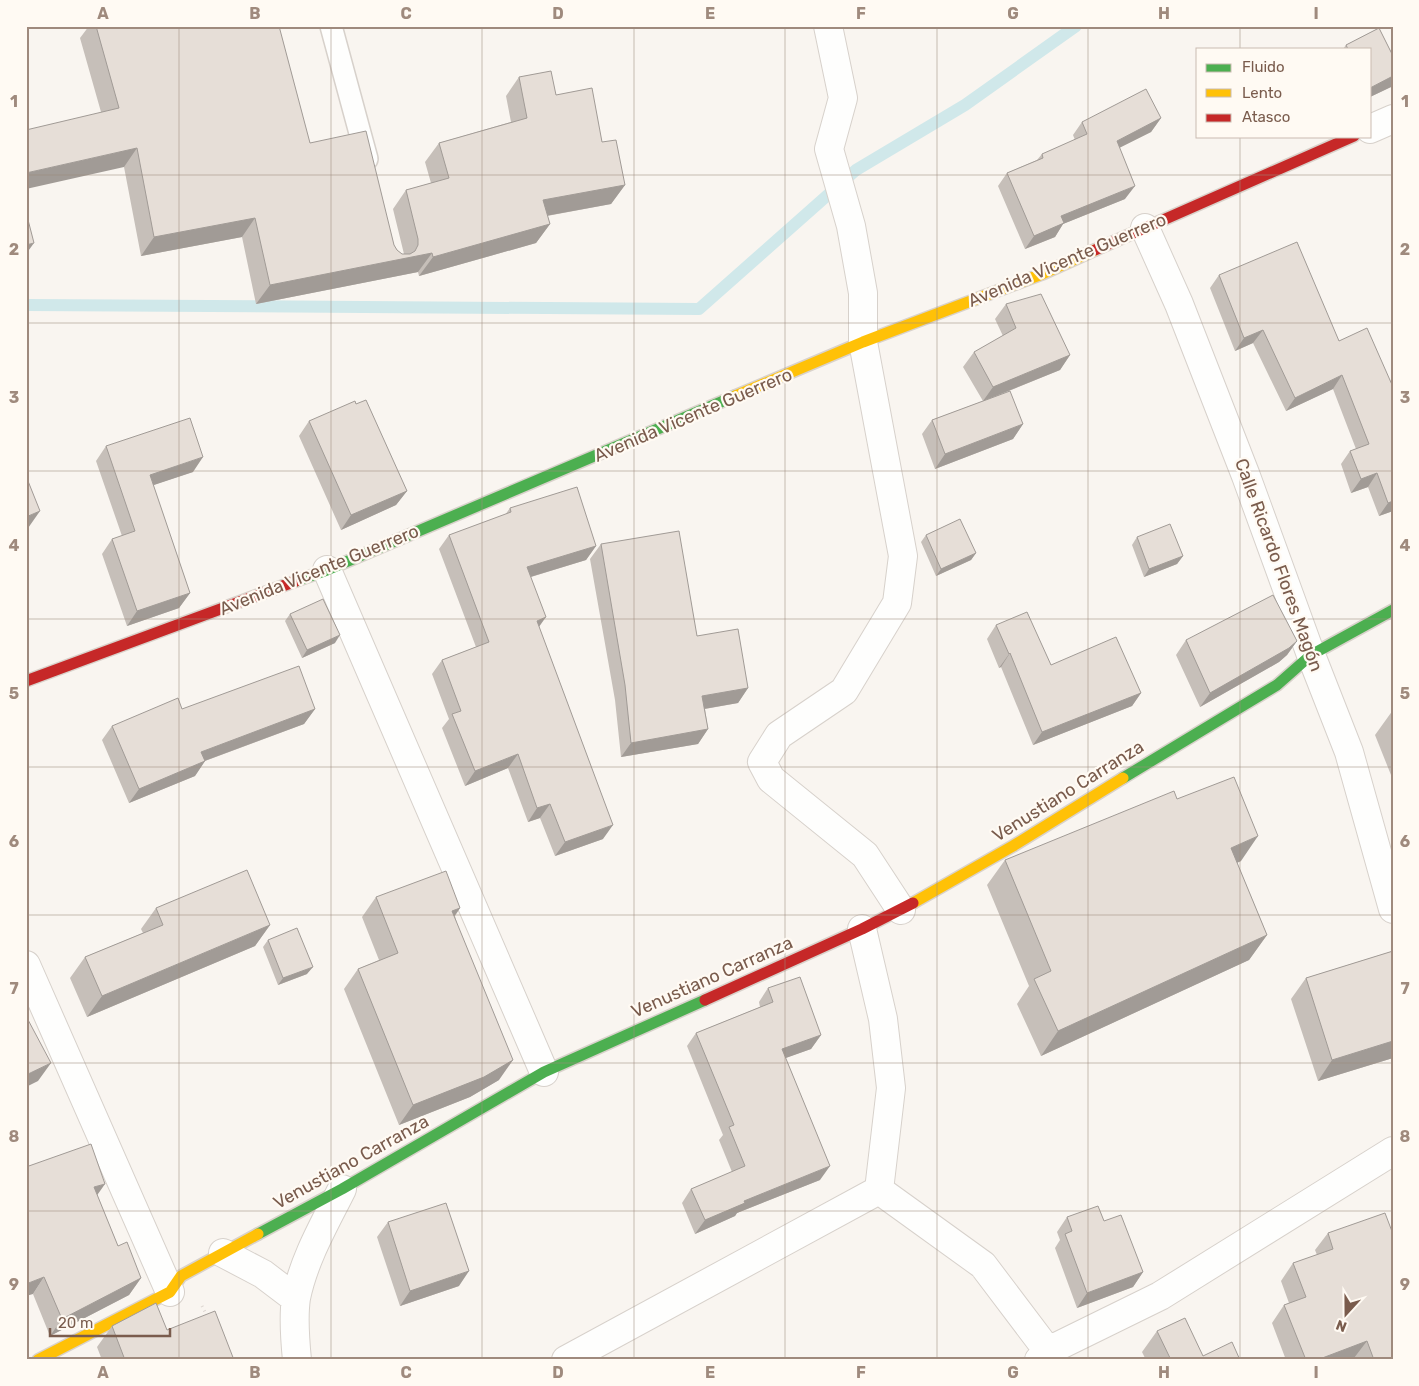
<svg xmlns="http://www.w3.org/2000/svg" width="1419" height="1386" viewBox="0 0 1419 1386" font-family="Rubik,sans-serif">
	<rect width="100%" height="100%" fill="#f9f5f0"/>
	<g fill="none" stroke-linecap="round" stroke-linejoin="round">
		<path stroke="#d0e8ea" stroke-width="12" d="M26,305L699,309L856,170L965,105L1076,26"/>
		<defs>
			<path id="lane" d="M331,26L367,159"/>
			<path id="street" d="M828,26L843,98L829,149L851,226L863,293V342L903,556L897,603L844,691L779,735L762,762L771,779L865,855L901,910
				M1370,129L1393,119
				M1145,228L1179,304L1246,476L1311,655L1349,752L1393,909
				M327,570L544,1072
				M862,929L883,1019L891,1088L879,1190L983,1265L1048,1351L1050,1360
				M26,965L170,1292
				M223,1253L263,1274L296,1299
				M297,1360C295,1340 293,1318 296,1298C304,1259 324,1225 342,1189
				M566,1360L879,1190
				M1039,1360L1048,1351L1160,1296L1393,1151"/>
			<path id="fast" d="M296,581L327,570L735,396
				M1123,778L1277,685L1311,655L1393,610
				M258,1234L342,1189L544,1072L705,1000"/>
			<path id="slow" d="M735,396L863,342L1042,274L1095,250
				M913,903L1013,846L1123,778
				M38,1360L170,1292L181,1276L258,1234"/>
			<path id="jam" d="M1095,250L1354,136
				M26,681L296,581
				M705,1000L862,929L913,903"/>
		</defs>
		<use href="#lane" stroke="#d7d1cb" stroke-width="24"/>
		<use href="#street" stroke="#d7d1cb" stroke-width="30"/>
		<use href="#fast" stroke="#d9d2cb" stroke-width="14"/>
		<use href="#slow" stroke="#d9d2cb" stroke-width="14"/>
		<use href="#jam" stroke="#d9d2cb" stroke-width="14"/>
		<path stroke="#dcd5d0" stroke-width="3" stroke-dasharray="1 4" stroke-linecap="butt" d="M202,1306L208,1318"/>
		<use href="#lane" stroke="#fefefd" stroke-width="21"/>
		<use href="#street" stroke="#fefefd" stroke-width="28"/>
		<use href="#fast" stroke="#4caf50" stroke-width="11"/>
		<use href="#slow" stroke="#ffc107" stroke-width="11"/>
		<use href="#jam" stroke="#c62828" stroke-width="11"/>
	</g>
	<path fill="#c6bfb9" d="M89,26H96L310,143L394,245L397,250L402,254H404L393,209L406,190L431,183L425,162L439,143L511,122L506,96L519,77L556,95L602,142L625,185L611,204L547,216L550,224L536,243L419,276L418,272L256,304L242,237L141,256L124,167L101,112L80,38Z
		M1379,28L1393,56V84L1391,87L1370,97V49H1343L1346,45Z
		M1161,118L1151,132L1119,148L1125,199L1063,224L1055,237L1025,249L998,186L1007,173L1037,160L1042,154L1075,140L1073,135L1082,122Z
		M1219,275L1339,341L1393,387V511L1379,516L1368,487L1351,493L1341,464L1350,451L1356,449L1333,389L1286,411L1253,343L1235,351L1210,288Z
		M1006,304L1070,355L1060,370L999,395L1023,424L1013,439L935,469L922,434L932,420L983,401L963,367L974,352L1003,336L995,319Z
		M309,421L407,491L396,505L341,530L299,436Z
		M106,446L193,472L153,485L190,593L179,608L127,626L102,554L112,539L122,536L96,461Z
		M510,508L596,546L586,560L531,577L539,627L603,839L555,856L540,818L528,822L508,768L465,786L442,728L449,719L432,674L442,660L476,647L439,549L449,535L505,515Z
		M926,535L976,553L971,560L936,576L921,542Z
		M1137,537L1183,556L1177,564L1144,577L1132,545Z
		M601,544L697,636L748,688L738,703L705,709L708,729L698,744L621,757L615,700L590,559Z
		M290,614L335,643L302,658L285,621Z
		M996,625L1051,665L1141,693L1132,706L1033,745L1001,667L999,668L987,639Z
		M1186,640L1297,641L1287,655L1279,662L1200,707L1176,655Z
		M182,709H315L304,724L205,761L195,776L129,803L102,740L112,726Z
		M1393,710V780L1375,735Z
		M1177,799L1241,861L1237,863L1267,935L1249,960L1041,1056L1017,1004L1029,986L987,885L1005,860Z
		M376,897L460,908L455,916L499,1080L470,1097L399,1125L344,989L358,969L379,960L362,917Z
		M156,908L270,925L255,946L87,1017L70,978L85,957L143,933L141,929Z
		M268,940L307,974L278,985L263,947Z
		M1393,951V1058L1318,1081L1291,999L1306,978Z
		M768,988L821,1035L811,1049L785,1058L820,1180L737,1213L735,1216L695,1234L682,1203L691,1189L732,1172L719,1140L723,1135L687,1046L696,1033L760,1007L759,1002Z
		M97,1195L118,1246L141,1278L129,1295L50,1336L33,1294Z
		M1067,1217L1104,1221L1143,1272L1133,1287L1077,1308L1055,1248L1060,1240L1057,1232Z
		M388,1222L459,1286L400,1306L377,1237Z
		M1328,1233L1393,1360H1355L1354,1358L1351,1360H1286L1272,1323L1284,1305L1289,1303L1281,1281L1293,1263L1317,1255L1315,1250Z
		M112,1326L167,1330L234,1360H102L97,1347Z
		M1157,1331L1203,1356L1240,1360H1146L1142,1352Z"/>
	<path fill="#a19b96" d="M1393,76V84L1391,87L1370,97V88Z
		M1161,118L1151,132L1107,154L1117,141Z
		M137,148L124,167L26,189V173Z
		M625,185L611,204L529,219L543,200Z
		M1135,186L1125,199L1063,224L1055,237L1025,249L1034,236L1061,216Z
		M255,218L242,237L141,256L154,237Z
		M550,224L536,243L419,276L433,257Z
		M34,243L26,254V245Z
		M432,253L418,272L256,304L270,285Z
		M1263,330L1253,343L1235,351L1244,338Z
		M1070,355L1060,370L983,401L993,387Z
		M1342,375L1333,389L1286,411L1295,398Z
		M1023,424L1013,439L935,469L945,454Z
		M203,457L193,472L139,490L150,475Z
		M1377,473L1368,487L1351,493L1361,479Z
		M407,491L396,505L341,530L351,515Z
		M1393,501V511L1379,516L1388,503Z
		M40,511L26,531V517Z
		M596,546L586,560L517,581L527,567Z
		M976,553L971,560L936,576L941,569Z
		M1183,556L1177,564L1144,577L1149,569Z
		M190,593L179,608L127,626L137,611Z
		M546,617L536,631L537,621Z
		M340,635L335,643L302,658L307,650Z
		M1297,641L1287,655L1279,662L1200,707L1210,693Z
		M1010,653L1001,667L999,668L1009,654Z
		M748,688L738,703L692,711L702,696Z
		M1141,693L1132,706L1033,745L1042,732Z
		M315,709L304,724L191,766L201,752Z
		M708,729L698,744L621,757L631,743Z
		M518,754L508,768L465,786L475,771Z
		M205,761L195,776L129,803L139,789Z
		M550,804L540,818L528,822L537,808Z
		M613,825L603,839L555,856L565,842Z
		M1258,836L1241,861L1213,873L1231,848Z
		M460,908L446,928L452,911Z
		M270,925L255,946L87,1017L102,996Z
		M1267,935L1249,960L1041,1056L1058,1031Z
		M313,967L307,974L278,985L283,978Z
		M821,1035L811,1049L772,1063L782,1049Z
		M1393,1041V1058L1318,1081L1332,1060Z
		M513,1060L499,1080L470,1097L399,1125L413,1105Z
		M51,1063L38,1081L26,1087V1075Z
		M830,1166L820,1180L737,1213L735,1216L695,1234L705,1220L744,1201Z
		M105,1184L93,1201L94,1187Z
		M469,1271L459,1286L400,1306L410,1291Z
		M1143,1272L1133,1287L1077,1308L1087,1293Z
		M44,1277L33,1294L26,1296V1284Z
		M141,1278L129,1295L50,1336L62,1319Z
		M1367,1341L1354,1358L1351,1360H1317Z"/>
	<path fill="#e6ded7" stroke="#a19b96" d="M96,26H279L310,143L366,131L394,245L397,250L402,254H410L415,251L418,245V239L406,190L449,178L439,143L527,118L519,77L551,71L556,95L592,88L602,142L616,140L625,185L543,200L550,224L433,257L432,253L270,285L255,218L154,237L137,148L26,173V130L119,108Z
		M1379,28L1393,56V76L1370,88V49H1348L1346,45Z
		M1146,89L1161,118L1117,141L1135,186L1061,216L1064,223L1034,236L1007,173L1043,158L1042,154L1087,134L1082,122Z
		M26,212L34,243L26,245Z
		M1297,242L1339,341L1367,328L1393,387V501L1388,503L1377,473L1361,479L1350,451L1369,444L1342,375L1295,398L1263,330L1244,338L1219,275Z
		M1041,294L1070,355L993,387L974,352L1016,328L1006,304Z
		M1010,391L1023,424L945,454L932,420Z
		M366,400L407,491L351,515L309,421L355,401L356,404Z
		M190,418L203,457L150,475L190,593L137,611L112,539L135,531L106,446Z
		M26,476L40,511L26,517Z
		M577,487L596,546L527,567L546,617L537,621L613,825L565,842L550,804L537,808L518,754L475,771L452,714L461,711L442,660L489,642L449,535L511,512L510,508Z
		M960,519L976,553L941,569L926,535Z
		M1170,524L1183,556L1149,569L1137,537Z
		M679,531L697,636L738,629L748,688L702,696L708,729L631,743L625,685L601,544Z
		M1273,595L1297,641L1289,648L1210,693L1186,640Z
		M323,599L340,635L307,650L290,614Z
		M1027,612L1051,665L1116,637L1141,693L1042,732L1010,653L1009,654L996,625Z
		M299,666L315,709L201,752L205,761L139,789L112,726L178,698L182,709Z
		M1234,777L1258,836L1231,848L1267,935L1058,1031L1034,979L1051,971L1005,860L1174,791L1177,799Z
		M247,870L270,925L102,996L85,957L163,925L156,908Z
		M446,871L460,908L452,911L513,1060L484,1077L413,1105L358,969L398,953L376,897Z
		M297,928L313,967L283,978L268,940Z
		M1393,951V1041L1332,1060L1306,978Z
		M800,977L821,1035L782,1049L830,1166L744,1201L745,1203L705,1220L691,1189L745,1166L729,1127L734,1125L696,1033L773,1002L768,988Z
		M26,1016L51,1063L26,1075Z
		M91,1144L105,1184L94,1187L118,1246L127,1242L141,1278L62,1319L44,1277L26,1284V1167Z
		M446,1203L469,1271L410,1291L388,1222Z
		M1098,1206L1104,1221L1121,1215L1143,1272L1087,1293L1065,1234L1072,1231L1067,1217Z
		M1385,1213L1393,1234V1360H1374L1367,1341L1317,1360H1306L1284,1305L1306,1297L1293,1263L1333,1249L1328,1233Z
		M156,1303L167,1330L215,1311L234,1360H125L112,1326Z
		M1185,1318L1203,1356L1232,1342L1240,1360H1171L1157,1331Z"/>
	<path fill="none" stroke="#9f8a7d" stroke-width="1" stroke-opacity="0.55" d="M179,26V1360M331,26V1360M482,26V1360M634,26V1360M785,26V1360M937,26V1360M1088,26V1360M1240,26V49M1240,136V1360M26,175H1393M26,323H1393M26,471H1393M26,619H1393M26,767H1393M26,915H1393M26,1063H1393M26,1211H1393"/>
	<g text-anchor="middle" stroke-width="4.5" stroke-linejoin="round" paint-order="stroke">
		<g font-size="18" fill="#7a5c4d" stroke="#fffaf3">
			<text transform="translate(1067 260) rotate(-23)" y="6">Avenida Vicente Guerrero</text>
			<text transform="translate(693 415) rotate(-23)" y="6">Avenida Vicente Guerrero</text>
			<text transform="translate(1279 565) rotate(70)" y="6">Calle Ricardo Flores Magón</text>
			<text transform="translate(319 570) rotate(-22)" y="6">Avenida Vicente Guerrero</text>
			<text transform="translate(1068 791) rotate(-32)" y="6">Venustiano Carranza</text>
			<text transform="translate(712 977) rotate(-24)" y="6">Venustiano Carranza</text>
			<text transform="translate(351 1162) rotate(-29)" y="6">Venustiano Carranza</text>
		</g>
	</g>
	<rect width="1419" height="1386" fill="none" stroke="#fffaf3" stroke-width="55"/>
	<rect x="1196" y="48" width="175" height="90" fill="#fffaf3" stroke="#cabbb1"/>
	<rect x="1206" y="64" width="25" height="8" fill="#4caf50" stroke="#cabbb1"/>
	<text x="1242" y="72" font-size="15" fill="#7a5c4d">Fluido</text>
	<rect x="1206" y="89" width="25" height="8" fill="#ffc107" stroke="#cabbb1"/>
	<text x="1242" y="98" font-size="15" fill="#7a5c4d">Lento</text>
	<rect x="1206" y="114" width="25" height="8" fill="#c62828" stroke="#cabbb1"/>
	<text x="1242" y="122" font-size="15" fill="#7a5c4d">Atasco</text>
	<g transform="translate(1346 1314) rotate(201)" stroke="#fffaf3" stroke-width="4" paint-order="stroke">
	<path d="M0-4L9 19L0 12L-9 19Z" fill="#7a5c4d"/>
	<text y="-8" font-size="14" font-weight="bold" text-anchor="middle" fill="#7a5c4d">N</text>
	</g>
	<path d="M50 1328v8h120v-8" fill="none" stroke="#7a5c4d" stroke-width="2.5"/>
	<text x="58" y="1328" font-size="15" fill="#7a5c4d" stroke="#fffaf3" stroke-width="4" paint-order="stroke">20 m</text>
	<rect x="28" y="28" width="1364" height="1330" fill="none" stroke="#9f8a7d" stroke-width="2"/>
	<g font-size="16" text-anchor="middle" font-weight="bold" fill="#9f8a7d">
		<text x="103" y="19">A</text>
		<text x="255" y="19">B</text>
		<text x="406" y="19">C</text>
		<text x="558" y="19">D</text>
		<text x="710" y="19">E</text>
		<text x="861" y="19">F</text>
		<text x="1013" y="19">G</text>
		<text x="1164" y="19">H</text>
		<text x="1316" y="19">I</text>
		<text x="14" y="107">1</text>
		<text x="1405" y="107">1</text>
		<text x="14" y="255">2</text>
		<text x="1405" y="255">2</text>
		<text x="14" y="403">3</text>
		<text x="1405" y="403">3</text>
		<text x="14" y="551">4</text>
		<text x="1405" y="551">4</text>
		<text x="14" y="699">5</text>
		<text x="1405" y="699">5</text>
		<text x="14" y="847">6</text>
		<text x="1405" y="847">6</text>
		<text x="14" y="994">7</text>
		<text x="1405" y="994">7</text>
		<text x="14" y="1142">8</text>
		<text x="1405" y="1142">8</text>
		<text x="14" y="1290">9</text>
		<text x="1405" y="1290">9</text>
		<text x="103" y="1378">A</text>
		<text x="255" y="1378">B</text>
		<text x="406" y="1378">C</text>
		<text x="558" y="1378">D</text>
		<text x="710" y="1378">E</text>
		<text x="861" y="1378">F</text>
		<text x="1013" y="1378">G</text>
		<text x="1164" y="1378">H</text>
		<text x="1316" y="1378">I</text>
	</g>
</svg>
